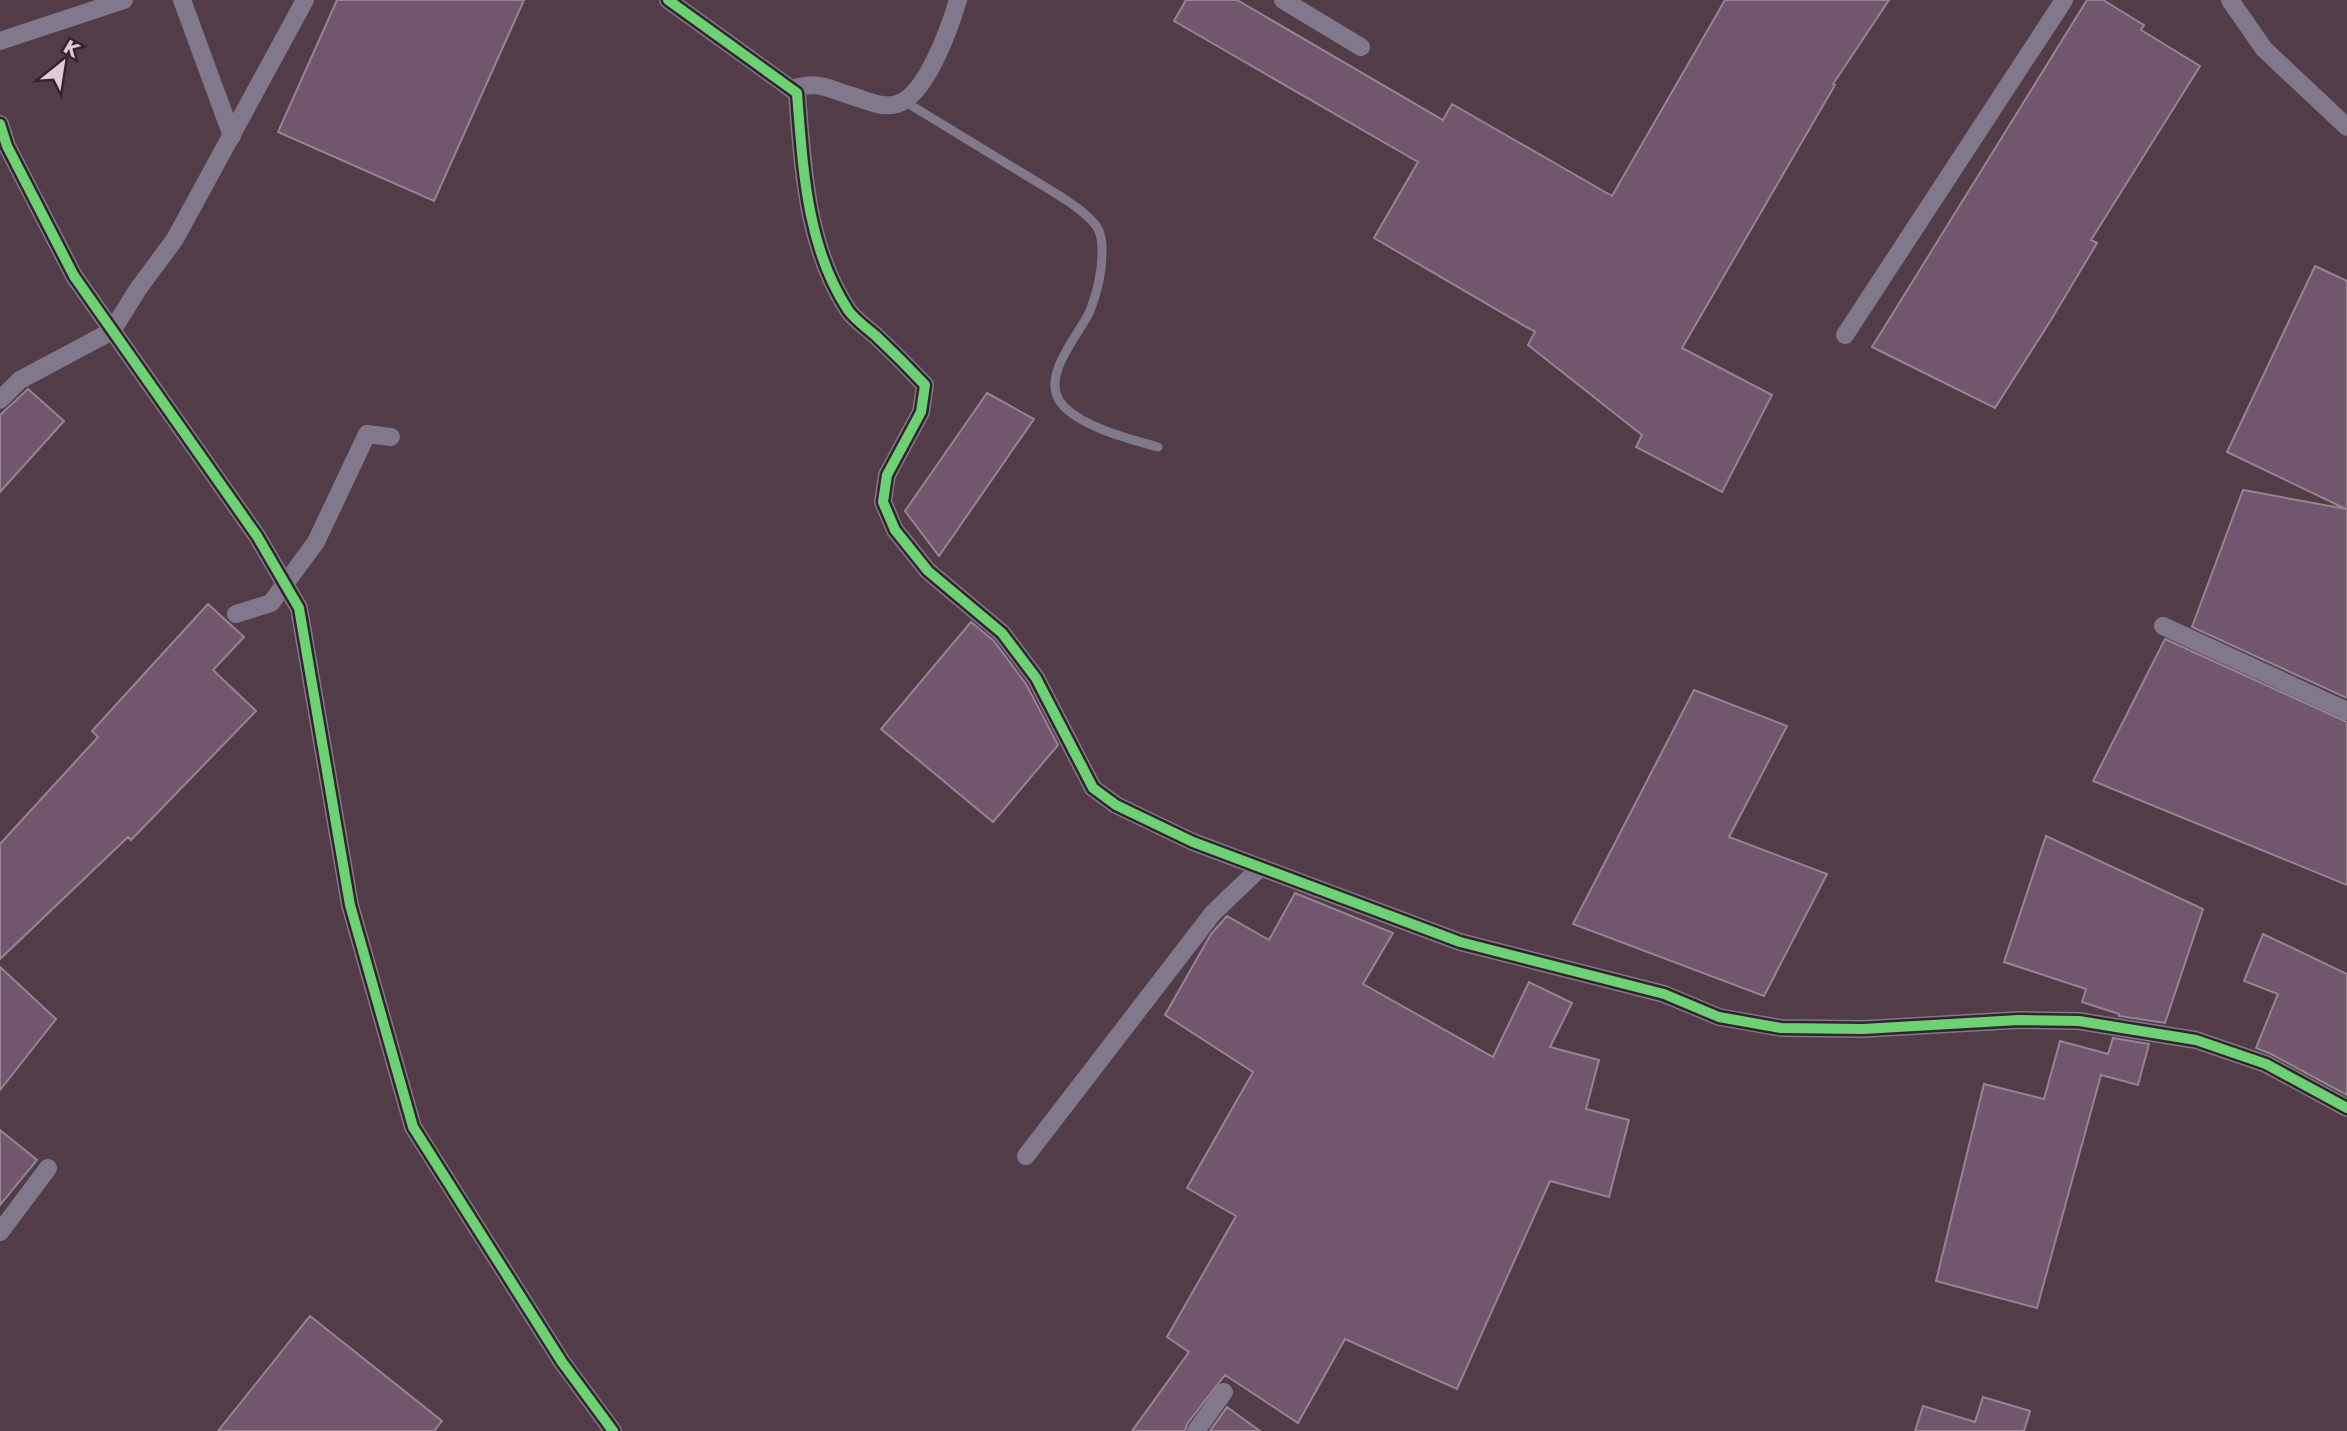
<svg xmlns="http://www.w3.org/2000/svg" width="2347" height="1431" viewBox="0 0 2347 1431" font-family="'DejaVu Sans',sans-serif">
	<rect width="100%" height="100%" fill="#523c48"/>
	<path fill="#71566d" stroke="#958491" stroke-width="2" d="M337,0H524L434,201L278,132Z
		M1186,0H1237L1443,120L1452,104L1612,196L1725,0H1889L1833,84L1835,85L1682,348L1772,395L1722,492L1636,447L1642,435L1528,345L1535,332L1374,238L1418,162L1174,21Z
		M2087,0H2103L2144,25L2141,30L2200,66L2091,240L2097,243L2051,320L1995,408L1872,347Z
		M2315,266L2347,281V698L2192,627L2243,490L2346,509L2227,452Z
		M28,389L64,421L0,492V415Z
		M987,393L1034,419L939,556L905,511Z
		M208,604L244,637L213,670L256,711L131,840L128,837L0,959V844L98,737L92,731Z
		M971,622L994,641L1026,684L1058,745L993,822L881,729Z
		M2165,639L2347,722V885L2093,781Z
		M1694,690L1787,726L1729,837L1827,874L1764,996L1573,924Z
		M2046,836L2203,909L2165,1023L2119,1016V1014L2082,1002L2086,989L2004,962Z
		M1295,893L1393,933L1363,984L1493,1057L1529,982L1572,1003L1550,1047L1599,1060L1586,1109L1629,1120L1609,1197L1550,1181L1457,1389L1345,1339L1298,1423L1225,1375L1187,1424L1185,1431H1132L1189,1352L1167,1337L1236,1216L1187,1188L1253,1072L1165,1015L1211,934L1227,916L1269,940Z
		M2263,934L2347,974V1095L2271,1054L2256,1048L2278,994L2244,981Z
		M0,967L56,1019L0,1090Z
		M2113,1038L2149,1044L2138,1085L2101,1075L2037,1308L1936,1281L1984,1084L2044,1099L2060,1041L2108,1054Z
		M0,1130L37,1160L0,1205Z
		M310,1316L442,1421L434,1431H218Z
		M1983,1397L2030,1411L2024,1431H1915L1923,1406L1975,1422Z
		M1227,1407L1260,1431H1210Z"/>
	<g fill="none" stroke-linecap="round" stroke-linejoin="round">
		<path stroke="#82788c" stroke-width="9" d="M904,101L1060,196C1073,205 1088,214 1097,227C1102,235 1102,244 1102,253C1102,272 1097,293 1090,311C1079,335 1040,376 1061,403C1080,427 1130,439 1158,447"/>
		<path stroke="#82788c" stroke-width="18" d="M182,0L232,136
			M668,0L797,93C803,167 806,246 848,310C855,320 867,328 876,336C893,352 909,368 925,385L921,412L887,475L883,502L895,530L928,571L1002,633L1036,678L1093,788L1116,805L1193,842L1460,942L1664,994L1719,1017L1781,1028L1863,1029L2019,1020L2079,1021L2196,1040L2266,1064L2347,1108
			M1283,0L1361,47
			M2230,0L2264,49L2347,127
			M0,41L124,0
			M792,89C818,81 824,87 849,95C863,99 882,109 897,104C926,96 950,27 958,0
			M1845,335L2064,0
			M0,400L20,380L112,331L138,289L175,239L305,0
			M236,614L271,603L316,542L367,434L391,437
			M2163,626L2347,711
			M1026,1156L1213,913L1261,867
			M0,1232L48,1168
			M1196,1431L1224,1392"/>
		<path stroke="#82788c" stroke-width="18" d="M0,124L7,146L74,276L257,536L299,608L350,905L413,1127L562,1362L613,1431"/>
		<defs>
			<path id="cycleway" d="M668,0L797,93C803,167 806,246 848,310C855,320 867,328 876,336C893,352 909,368 925,385L921,412L887,475L883,502L895,530L928,571L1002,633L1036,678L1093,788L1116,805L1193,842L1460,942L1664,994L1719,1017L1781,1028L1863,1029L2019,1020L2079,1021L2196,1040L2266,1064L2347,1108
				M0,124L7,146L74,276L257,536L299,608L350,905L413,1127L562,1362L613,1431"/>
		</defs>
		<use href="#cycleway" stroke="#34222c" stroke-width="15"/>
		<use href="#cycleway" stroke="#6cd273" stroke-width="10"/>
	</g>
	<g transform="translate(63 63) rotate(30)" stroke="#34222c" stroke-width="5" paint-order="stroke">
	<path d="M0-5L12 26L0 18L-12 26Z" fill="#e2c9d6"/>
	<text y="-10" font-size="19" font-weight="bold" text-anchor="middle" fill="#e2c9d6">K</text>
	</g>
</svg>
